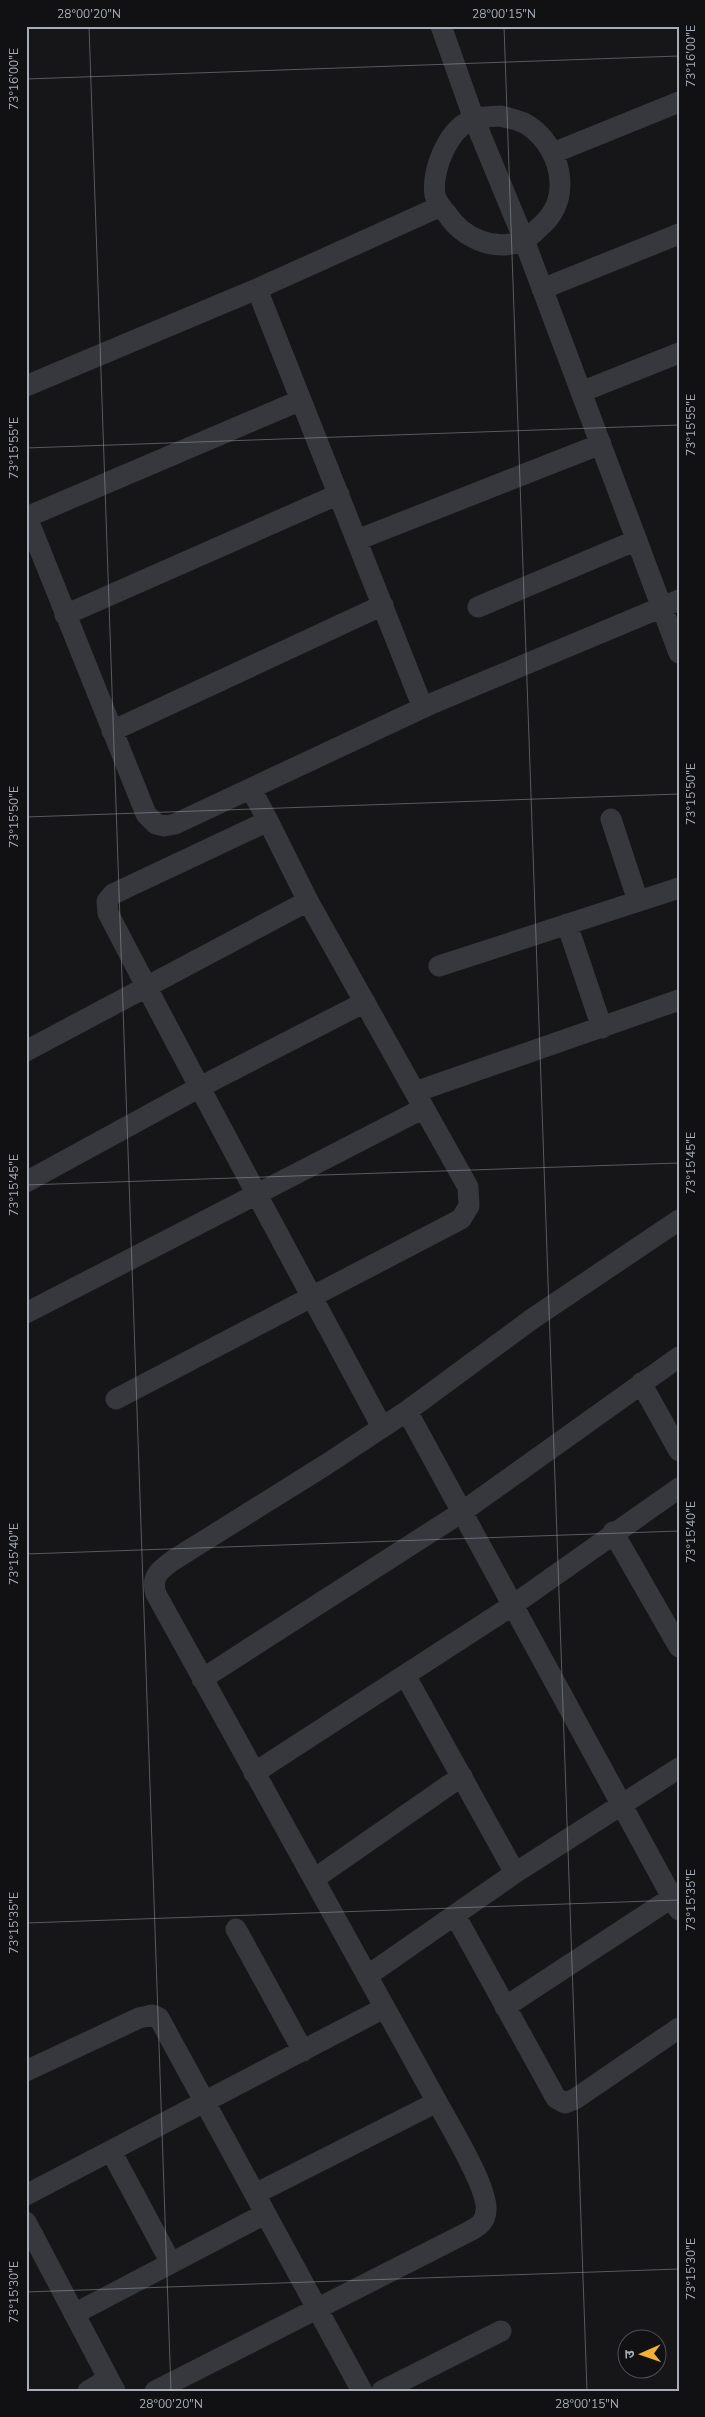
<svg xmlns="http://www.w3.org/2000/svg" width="705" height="2417" viewBox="0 0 705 2417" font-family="'Nunito Sans','Noto Sans Devanagari',sans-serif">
	<rect width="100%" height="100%" fill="#161618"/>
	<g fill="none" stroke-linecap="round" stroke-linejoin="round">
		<path stroke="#37383d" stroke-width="21" d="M441,26L474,119L524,240L679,653
			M501,116C510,119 522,120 529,126C560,147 573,196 543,224C537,229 530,238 522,241C494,252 463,238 447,214C442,209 437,202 435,195C431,170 449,126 475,119C482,116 493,117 501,116Z
			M553,153L679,102
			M257,289L423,708
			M542,289L679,234
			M26,386L257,289L441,206
			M581,392L679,353
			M26,515L146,814L156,824L164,826L175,824L433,703L679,600
			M27,517L301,400
			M357,540L601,444
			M478,607L637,540
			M65,615L339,494
			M112,731L383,605
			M251,789L268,821
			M611,819L638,901
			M567,924L602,1028
			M439,966L679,888
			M26,1051L308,901
			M415,1092L679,1000
			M26,1182L200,1087L365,1002
			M26,1313L424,1108
			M641,1383L679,1451
			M116,1399L461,1219L469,1206L468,1187L308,901L268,821L113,894L107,901L108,913C197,1085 290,1256 382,1427
			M407,1411L679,1910
			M613,1532L679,1647
			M405,1675L515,1873
			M202,1679L462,1512L679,1357
			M254,1773L513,1605L679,1488
			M314,1879L462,1776
			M455,1915L556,2098L565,2103L575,2099L679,2028
			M236,1929L303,2051
			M367,1976L515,1873L679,1768
			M505,2007L679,1893
			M26,2071L139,2018L152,2015L159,2018L362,2391
			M111,2151L171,2263
			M255,2194L437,2102
			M26,2195L384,2008
			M26,2222L115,2391
			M74,2314L265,2214
			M88,2391L108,2379
			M155,2391L470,2231C479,2226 485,2222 486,2211C489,2189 449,2124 437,2102L156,1594C150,1576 161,1569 175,1559L327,1464L407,1411L532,1319L679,1220
			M382,2391L501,2331"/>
	</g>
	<path fill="none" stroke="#a8adb8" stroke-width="1" stroke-opacity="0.45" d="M89,26L171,2391M504,26L587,2391M26,79L679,56M26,448L679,425M26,817L679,794M26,1185L679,1163M26,1554L679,1531M26,1923L679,1900M26,2292L679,2269"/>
	<rect width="705" height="2417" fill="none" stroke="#111113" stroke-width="55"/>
	<g transform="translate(642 2354) rotate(268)"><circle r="24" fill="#111113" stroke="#4d4f55"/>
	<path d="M0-4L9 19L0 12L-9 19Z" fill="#f2b134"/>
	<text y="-8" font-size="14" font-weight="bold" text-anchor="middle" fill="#a8adb8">उ</text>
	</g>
	<rect x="28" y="28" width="650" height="2362" fill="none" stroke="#a8adb8" stroke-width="2"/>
	<g font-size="12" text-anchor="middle" fill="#a8adb8">
		<text x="89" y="18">28°00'20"N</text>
		<text x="504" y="18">28°00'15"N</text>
		<text transform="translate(691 56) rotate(-90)" y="4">73°16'00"E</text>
		<text transform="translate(14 79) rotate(-90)" y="4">73°16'00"E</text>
		<text transform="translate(691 425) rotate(-90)" y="4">73°15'55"E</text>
		<text transform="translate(14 448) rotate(-90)" y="4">73°15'55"E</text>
		<text transform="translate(691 794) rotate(-90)" y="4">73°15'50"E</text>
		<text transform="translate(14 817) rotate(-90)" y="4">73°15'50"E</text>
		<text transform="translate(691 1163) rotate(-90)" y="4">73°15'45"E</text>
		<text transform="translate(14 1185) rotate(-90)" y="4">73°15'45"E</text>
		<text transform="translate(691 1532) rotate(-90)" y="4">73°15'40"E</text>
		<text transform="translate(14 1554) rotate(-90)" y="4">73°15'40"E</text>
		<text transform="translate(691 1900) rotate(-90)" y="4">73°15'35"E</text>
		<text transform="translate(14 1923) rotate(-90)" y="4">73°15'35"E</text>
		<text transform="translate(691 2269) rotate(-90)" y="4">73°15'30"E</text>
		<text transform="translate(14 2292) rotate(-90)" y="4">73°15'30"E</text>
		<text x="171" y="2408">28°00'20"N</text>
		<text x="587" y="2408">28°00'15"N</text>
	</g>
</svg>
